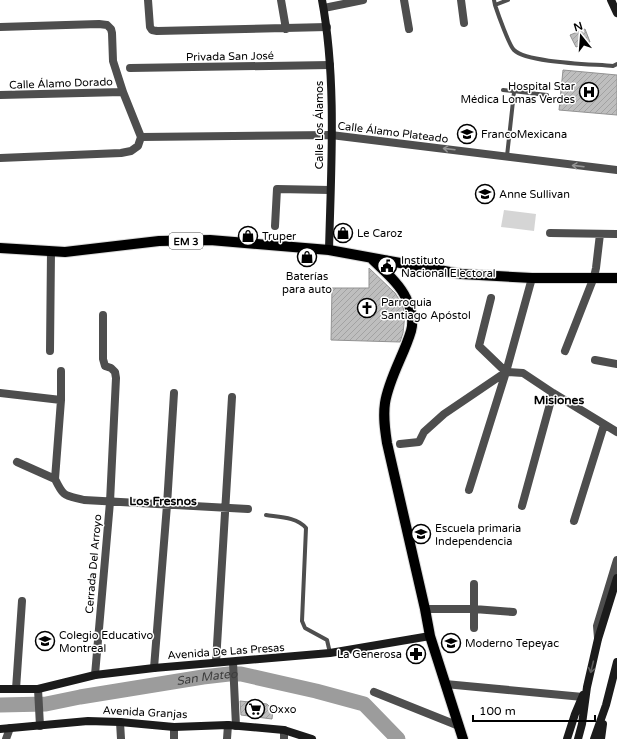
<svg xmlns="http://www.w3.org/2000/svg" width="617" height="739" viewBox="0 0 617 739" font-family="'Varela Round',sans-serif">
	<defs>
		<pattern id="building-hatch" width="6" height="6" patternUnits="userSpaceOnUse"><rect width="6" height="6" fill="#bebebe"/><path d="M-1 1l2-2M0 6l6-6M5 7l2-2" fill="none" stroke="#a2a2a2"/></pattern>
	</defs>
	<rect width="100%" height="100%" fill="#fff"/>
	<path fill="#d5d5d5" d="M504,210L536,214L534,231L501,227Z"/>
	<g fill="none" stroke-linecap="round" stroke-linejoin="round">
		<path stroke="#9c9c9c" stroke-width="15" id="s1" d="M0,705L46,704L80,697L203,677L229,674H241L316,691L364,704L398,739"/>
	</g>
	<path fill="url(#building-hatch)" stroke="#929292" d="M585,29L590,42L576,47L570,35Z
		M563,70L617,75V115L559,110Z
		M369,268L395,293L402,304L405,314L403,333L400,342L331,340L332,288H369Z
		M240,701L267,704L273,710L272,719L241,715Z"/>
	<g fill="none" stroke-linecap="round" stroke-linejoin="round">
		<defs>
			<path id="primary" d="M0,248L65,252L159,241L210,240L329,250L461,274L532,278H617
				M372,259C384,271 399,283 406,298C411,307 414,321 411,331C404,355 389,378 385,403C383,417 385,430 387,443L425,609L430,636L463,739"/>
		</defs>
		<use href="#primary" stroke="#dbdbdb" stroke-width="12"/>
		<path stroke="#4e4e4e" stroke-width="4" d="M494,0L495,5C498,14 509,45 514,50C527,63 593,64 613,66L617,64
			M495,5L508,0
			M503,90L547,95
			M507,156L514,92
			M266,515C279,517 297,517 306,528L302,621L305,628L327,640L330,653"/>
		<path stroke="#4e4e4e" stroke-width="8" d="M148,0L150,27L152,30L157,31L327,27
			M281,0L286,29
			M404,0L409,29
			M461,0L464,23
			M324,8L363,0
			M0,27L99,24L107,25L111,29L112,33L113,61L123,92L141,137L138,146L131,151L121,153L0,158
			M130,68L330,65
			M0,95L123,92
			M141,137L331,135L617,170
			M275,226L277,189L330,190
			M550,233L616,234
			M491,298L479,346L506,372
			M50,351L51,251
			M565,351L594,277L596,268L600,234
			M595,360L617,364
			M61,371V400L55,479C64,498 65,495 84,500L248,509
			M0,393L61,400
			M400,444L419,442L424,432L444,414L506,372L523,373L553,393L617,432
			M17,462L55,479
			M469,490L506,372L532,278
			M522,506L553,393
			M574,521L604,425
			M474,584V628
			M425,609H474L513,612
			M598,638L597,626L617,560
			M216,662L232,397
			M233,662L236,726
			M154,668L167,505L174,393
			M95,675L110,502L116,378L115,372L111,368L105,366L103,359V315
			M445,684L583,697
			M16,689L22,601
			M38,689L40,726
			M374,692L459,726
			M120,722L121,739
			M6,739L10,728
			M174,739V727
			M227,739L228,725
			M284,739V730"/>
		<path stroke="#1b1b1b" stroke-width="8" d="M322,0C337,80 331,169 329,250
			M611,0L617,13
			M0,689H38L95,675L154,668L330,653L430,636
			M0,729L88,721L120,722L174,727L228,725L284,730L312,739
			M567,739L575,714L583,695
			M578,739L582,724L587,687L598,639L617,578
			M594,739L606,705L617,662
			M601,739L603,724"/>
		<use href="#primary" stroke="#000" stroke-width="10"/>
	</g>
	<defs><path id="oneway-shaft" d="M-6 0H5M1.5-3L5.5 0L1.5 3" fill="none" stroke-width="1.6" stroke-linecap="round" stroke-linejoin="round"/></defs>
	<g stroke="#959595">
		<use href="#oneway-shaft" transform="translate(449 149) rotate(-173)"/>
		<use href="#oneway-shaft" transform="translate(578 166) rotate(-173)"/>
	</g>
	<use stroke="#5f5f5f" href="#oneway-shaft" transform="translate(592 667) rotate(104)"/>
	<defs>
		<symbol id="hospital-ring" viewBox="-11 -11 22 22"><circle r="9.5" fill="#fff" stroke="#000" stroke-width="1.5"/><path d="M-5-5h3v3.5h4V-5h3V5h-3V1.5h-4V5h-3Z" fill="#000"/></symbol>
		<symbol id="school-ring" viewBox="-11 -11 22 22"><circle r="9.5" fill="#fff" stroke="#000" stroke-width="1.5"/><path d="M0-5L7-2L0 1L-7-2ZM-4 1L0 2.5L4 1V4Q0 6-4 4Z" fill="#000"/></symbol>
		<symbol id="shop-ring" viewBox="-11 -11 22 22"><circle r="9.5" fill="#fff" stroke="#000" stroke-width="1.5"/><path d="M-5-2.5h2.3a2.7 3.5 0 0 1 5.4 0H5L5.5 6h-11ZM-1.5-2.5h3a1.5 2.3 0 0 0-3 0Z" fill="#000"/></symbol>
		<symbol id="civic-ring" viewBox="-11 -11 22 22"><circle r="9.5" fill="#fff" stroke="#000" stroke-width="1.5"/><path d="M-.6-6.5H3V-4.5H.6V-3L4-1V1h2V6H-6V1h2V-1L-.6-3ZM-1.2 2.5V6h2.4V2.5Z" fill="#000"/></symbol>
		<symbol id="church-ring" viewBox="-11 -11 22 22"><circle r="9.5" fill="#fff" stroke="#000" stroke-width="1.5"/><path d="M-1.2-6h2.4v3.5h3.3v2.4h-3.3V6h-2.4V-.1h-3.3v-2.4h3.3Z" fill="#000"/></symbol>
		<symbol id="pharmacy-ring" viewBox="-11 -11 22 22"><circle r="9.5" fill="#fff" stroke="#000" stroke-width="1.5"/><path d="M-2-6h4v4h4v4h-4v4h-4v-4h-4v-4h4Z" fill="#000"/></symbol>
		<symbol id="supermarket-ring" viewBox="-11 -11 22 22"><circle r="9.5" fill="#fff" stroke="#000" stroke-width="1.5"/><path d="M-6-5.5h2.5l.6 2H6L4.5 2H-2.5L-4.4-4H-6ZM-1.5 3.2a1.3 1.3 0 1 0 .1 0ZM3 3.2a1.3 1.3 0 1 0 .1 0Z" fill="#000"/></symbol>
	</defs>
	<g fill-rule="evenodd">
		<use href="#hospital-ring" x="578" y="81" width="22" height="22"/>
		<use href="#school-ring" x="456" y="123" width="22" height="22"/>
		<use href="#school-ring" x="474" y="183" width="22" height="22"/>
		<use href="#shop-ring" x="332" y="222" width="22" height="22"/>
		<use href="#shop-ring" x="237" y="225" width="22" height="22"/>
		<use href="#shop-ring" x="296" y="246" width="22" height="22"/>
		<use href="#civic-ring" x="376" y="255" width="22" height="22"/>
		<use href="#church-ring" x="356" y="297" width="22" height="22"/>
		<use href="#school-ring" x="410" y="523" width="22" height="22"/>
		<use href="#school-ring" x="34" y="630" width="22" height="22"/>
		<use href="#school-ring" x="440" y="632" width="22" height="22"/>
		<use href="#pharmacy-ring" x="405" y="643" width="22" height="22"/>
		<use href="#supermarket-ring" x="244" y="698" width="22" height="22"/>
	</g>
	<g text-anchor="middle" stroke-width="3" stroke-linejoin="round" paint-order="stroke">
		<rect fill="#fff" stroke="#4c4c4c" stroke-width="1" x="169" y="233" width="34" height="16" rx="3"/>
		<g font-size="10" font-weight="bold" fill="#000">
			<text x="186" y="245">EM 3</text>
		</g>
		<g font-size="11" fill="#000" stroke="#fff">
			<text transform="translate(230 56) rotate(-1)" y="4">Privada San José</text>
			<text transform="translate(61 83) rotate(-2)" y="4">Calle Álamo Dorado</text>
			<text transform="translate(319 125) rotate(-90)" y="4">Calle Los Álamos</text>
			<text transform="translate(393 132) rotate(7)" y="4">Calle Álamo Plateado</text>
			<text transform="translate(93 564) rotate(-85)" y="4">Cerrada Del Arroyo</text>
			<text transform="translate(226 651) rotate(-4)" y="4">Avenida De Las Presas</text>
			<text transform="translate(145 712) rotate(3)" y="4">Avenida Granjas</text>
		</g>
		<g font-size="11" fill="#000" stroke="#fff" text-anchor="start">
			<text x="575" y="90" text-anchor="end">Hospital Star<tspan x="575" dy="13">Médica Lomas Verdes</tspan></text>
			<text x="481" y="138">FrancoMexicana</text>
			<text x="499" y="198">Anne Sullivan</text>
			<text x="357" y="237">Le Caroz</text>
			<text x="262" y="240">Truper</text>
			<text x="401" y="264">Instituto<tspan x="401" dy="13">Nacional Electoral</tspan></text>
			<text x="307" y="280" text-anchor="middle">Baterías<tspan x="307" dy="13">para auto</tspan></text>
			<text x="381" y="306">Parroquia<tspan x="381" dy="13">Santiago Apóstol</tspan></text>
			<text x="435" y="532">Escuela primaria<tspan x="435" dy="13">Independencia</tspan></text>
			<text x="59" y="639">Colegio Educativo<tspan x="59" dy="13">Montreal</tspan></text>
			<text x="465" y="647">Moderno Tepeyac</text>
			<text x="402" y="658" text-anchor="end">La Generosa</text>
			<text x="269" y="713">Oxxo</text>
		</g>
		<g font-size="12" font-weight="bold" fill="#000" stroke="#fff">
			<text x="559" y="404">Misiones</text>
			<text x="163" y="505">Los Fresnos</text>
		</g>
		<g font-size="12" font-style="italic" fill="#3d3d3d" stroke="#fff">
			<text dy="4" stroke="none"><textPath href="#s1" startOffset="209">San Mateo</textPath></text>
		</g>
	</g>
	<g transform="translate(581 36) rotate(343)" stroke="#ffffff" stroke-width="3" paint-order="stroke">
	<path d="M0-3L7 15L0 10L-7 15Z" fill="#000000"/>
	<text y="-6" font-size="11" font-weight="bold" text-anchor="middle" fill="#000000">N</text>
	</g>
	<path d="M473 715v6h122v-6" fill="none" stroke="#000000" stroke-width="2"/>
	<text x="479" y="715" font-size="12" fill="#000000" stroke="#ffffff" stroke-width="3" paint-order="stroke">100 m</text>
</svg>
